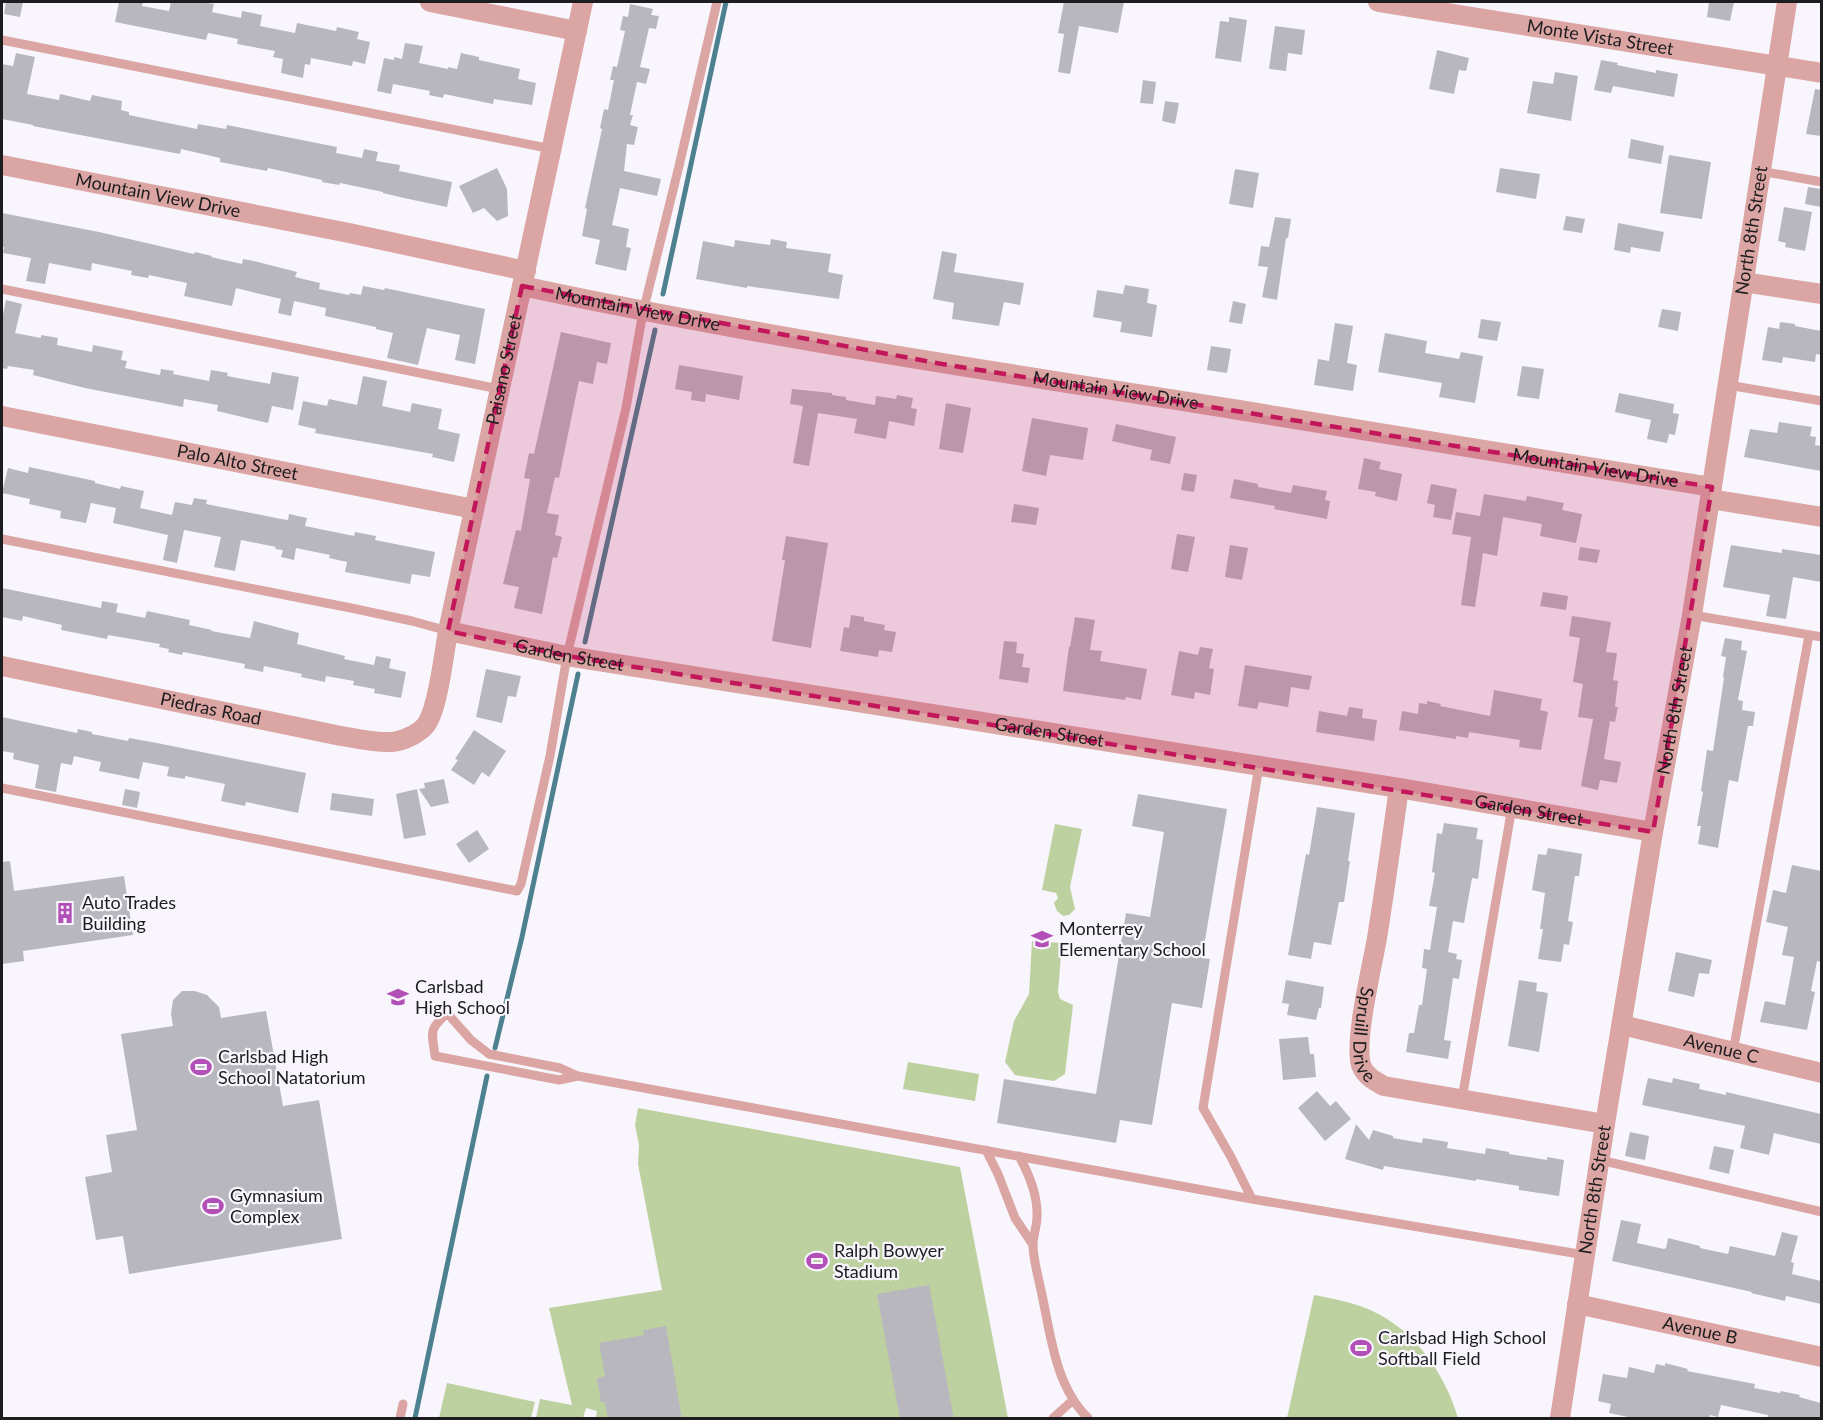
<svg xmlns="http://www.w3.org/2000/svg" width="1823" height="1420" viewBox="0 0 1823 1420" font-family="Lato,sans-serif">
	<rect width="100%" height="100%" fill="#f8f5fd"/>
	<path fill="#bdd09f" d="M1055,824L1082,829L1070,887L1075,909L1069,915L1063,916L1057,911L1054,903L1058,898L1056,893L1042,890Z
		M1032,941L1062,943L1058,992L1060,999L1073,1005L1065,1074L1054,1081L1015,1075L1005,1062L1014,1021L1029,994Z
		M908,1062L979,1074L975,1101L903,1089Z
		M638,1108L960,1167L1008,1418H596L597,1411L586,1408L583,1418H536L540,1399L572,1405L549,1308L662,1290L638,1164L639,1145L635,1125Z
		M1314,1295C1330,1298 1345,1301 1360,1306C1410,1323 1444,1370 1458,1418H1287Z
		M447,1383L535,1402L531,1418H439Z"/>
	<g fill="none" stroke-linecap="round" stroke-linejoin="round">
		<path stroke="#4d8190" stroke-width="5" d="M663,294L726,2
			M585,642L655,330
			M495,1048L522,937L578,674
			M415,1418L487,1076"/>
	</g>
	<path fill="#b9b7be" d="M6,2H23L20,17L4,14Z
		M119,2H143L142,6L169,11L171,2H201L214,4L212,12L241,18L242,11L262,15L260,26L295,33L297,23L336,31L337,27L359,32L357,39L370,42L365,64L353,61L352,66L311,58L310,65L305,64L303,78L281,73L283,59L273,57L275,51L237,44L238,39L208,33L206,40L115,22Z
		M1064,2H1124L1118,33L1079,26L1070,74L1058,72L1064,34L1058,33Z
		M1709,2H1734L1730,21L1707,17Z
		M630,4L653,9L651,15L659,16L656,29L649,28L640,67L650,69L646,84L637,82L630,115H633L630,125L638,127L634,145L627,144L624,171L661,179L657,196L620,188L612,225L629,229L626,247L631,248L626,271L595,264L600,240L582,236L587,209L585,208L602,129L600,128L604,109L608,110L614,80H610L613,66L617,67L625,31L620,30L623,16L628,17Z
		M1229,17L1247,20L1241,62L1215,58L1220,21L1229,22Z
		M1275,26L1305,30L1302,55L1288,53L1286,71L1269,69Z
		M405,43L423,46L419,63L448,69V67L457,69L461,53L479,57V60L520,69L518,79L536,83L532,105L494,99L493,104L444,94L443,98L429,95L430,91L393,84L391,94L377,91L384,58L394,60V57L402,59Z
		M1437,50L1469,58L1466,71L1459,70L1454,94L1429,89Z
		M16,53L35,57L27,94L59,100L60,94L90,101L92,95L122,101L121,110L129,112V115L197,129L198,124L226,129L227,125L337,147L336,153L362,158L364,149L378,152L376,161L400,165L399,171L452,182L447,207L404,198L383,193V192L340,183L339,185L322,182V180L268,168L267,171L220,162V158L181,149L180,154L33,126V125L2,119V64L13,66Z
		M1601,60L1618,63L1617,65L1656,73V70L1678,74L1674,97L1613,86L1611,93L1594,90Z
		M1555,72L1578,76L1571,121L1527,113L1533,81L1553,84Z
		M1143,80L1156,82L1153,104L1140,103Z
		M1815,89L1821,90V136L1806,134Z
		M1165,101L1179,103L1175,124L1162,121Z
		M1631,139L1664,146L1661,164L1628,158Z
		M1669,155L1711,162L1702,219L1660,213Z
		M497,168L507,189L508,216L497,221L484,208L473,213L459,186Z
		M1500,168L1540,174L1536,199L1496,192Z
		M1235,169L1259,173L1253,208L1229,204Z
		M1808,187L1821,189V207L1805,204Z
		M1784,207L1812,212L1805,251L1785,247L1786,243L1778,241Z
		M2,213L99,232L194,254L195,252L212,256L211,257L242,264L243,259L258,262L297,272L295,277L320,283L319,289L349,295L350,293L361,295L363,286L384,290L385,288L485,309L475,364L455,360L460,335L427,328L418,365L387,358L393,333L376,329V327L325,316L326,308L294,301L291,316L278,313L281,299L236,288L232,306L184,296L187,283L149,275L148,278L131,275L132,271L92,263L91,271L49,263L45,284L26,281L31,258L3,253L4,247L2,246Z
		M1566,216L1585,219L1582,233L1563,230Z
		M1275,217L1291,219L1288,238H1286L1277,300L1262,297L1268,267L1258,266L1261,246L1269,247Z
		M1618,223L1664,232L1660,252L1631,247L1630,253L1614,250Z
		M771,239L787,242L786,248L831,254L828,272L843,275L839,299L747,286V288L696,279L703,241L734,247L735,240L770,245Z
		M942,251L957,254L954,272L1024,283L1020,305L1004,302L999,326L952,319L954,303L933,299Z
		M1125,285L1149,289L1147,303L1157,305L1152,337L1120,332L1122,322L1093,317L1097,290L1123,294Z
		M6,300L22,304L15,333L41,338V335L58,338L57,345L92,352L93,345L123,351L121,360L127,361L125,368L160,375L161,369L174,371L173,374L209,381L211,370L228,373L227,376L270,384L272,372L299,377L293,410L272,406L268,423L217,411L218,405L184,399L183,407L85,388L33,375L34,370L8,366L7,369L2,368V319Z
		M1233,301L1246,304L1242,324L1229,322Z
		M1662,309L1681,312L1678,331L1658,327Z
		M1481,319L1501,322L1497,341L1478,338Z
		M1780,322L1795,324V326L1821,331V355L1816,354L1815,362L1783,357L1782,363L1762,360L1768,327L1779,329Z
		M1335,323L1353,326L1347,363L1357,365L1353,391L1314,385L1318,359L1329,361Z
		M561,332L611,343L607,364L597,362L593,384L579,381L559,478L555,477L547,513L559,515L555,535L562,537L557,558L553,557L542,614L514,608L519,587L503,584L516,530L521,531L530,479L524,478L529,453L534,454Z
		M1385,333L1427,341L1425,353L1459,359L1461,352L1483,356L1475,403L1439,397L1442,383L1378,372Z
		M1211,346L1231,349L1227,373L1207,370Z
		M679,365L743,376L739,400L706,394L705,402L691,400L692,392L675,389Z
		M1522,366L1544,369L1539,399L1517,396Z
		M363,376L387,381L382,406L410,412L412,403L442,409L438,429L460,434L454,462L432,457L433,454L315,433L316,429L298,425L303,401L327,406L329,399L357,405Z
		M792,389L832,393V395L846,397V400L875,405L876,396L896,399L897,395L913,398L911,408L917,409L914,426L889,421L886,439L854,433L857,419L818,413L809,466L793,463L803,406L790,404Z
		M1619,393L1674,404L1673,413L1679,414L1675,435L1669,434L1667,443L1647,439L1651,420L1615,412Z
		M946,403L971,408L963,453L939,449Z
		M1032,418L1088,428L1083,460L1050,455L1046,476L1022,471Z
		M1779,422L1812,427L1810,436L1816,437L1815,445L1821,446V471L1744,457L1750,429L1777,433Z
		M1116,424L1176,437L1170,464L1150,460L1152,450L1112,441Z
		M1364,458L1381,462L1379,469L1402,474L1397,501L1375,496L1376,492L1358,489Z
		M29,467L95,481V483L120,489L121,486L144,491L140,508L172,515L175,502L192,505L194,498L207,500L206,504L281,519L288,520L289,514L307,518L305,526L354,536L355,532L376,536L375,540L435,552L430,577L412,574L410,584L345,572L347,562L329,558L330,555L296,548L294,560L281,557L283,550L275,549L276,547L241,540L235,571L214,567L221,537L184,530L177,563L163,560L168,535L113,523L116,508L91,503L86,523L60,518L61,511L29,504L30,499L2,493L8,468L28,473Z
		M1184,473L1197,475L1194,492L1181,490Z
		M1234,479L1258,484V487L1291,493L1293,485L1327,491L1325,500L1330,501L1327,519L1274,509L1275,506L1230,498Z
		M1431,484L1457,489L1451,520L1433,517L1435,505L1427,503Z
		M1484,494L1526,501L1527,496L1564,503L1562,510L1582,514L1576,543L1540,536L1542,524L1503,517L1497,556L1483,553L1475,607L1461,605L1471,537L1452,534L1456,512L1480,516Z
		M1014,504L1039,508L1036,525L1011,522Z
		M1177,534L1195,537L1188,572L1171,569Z
		M786,536L828,543L811,648L772,641L785,560H782Z
		M1230,545L1248,548L1242,580L1225,577Z
		M1731,545L1782,553V549L1821,555V582L1793,577L1786,619L1766,616L1770,595L1723,587Z
		M1580,547L1600,550L1597,563L1578,560Z
		M2,588L101,608L102,601L118,604L116,612L145,618L147,611L190,620L189,625L212,630L211,631L250,638L254,621L299,633L297,644L345,656L344,659L374,665L376,656L391,659L389,668L406,672L401,698L374,693L375,689L353,685L354,681L326,676L325,682L301,677L302,674L264,666L263,672L244,668L245,664L183,652L182,655L168,652L169,649L159,647L160,644L108,635L107,639L61,630L62,625L23,616L22,621L2,617Z
		M1543,592L1568,596L1566,610L1540,606Z
		M851,615L864,617V621L885,625L884,630L896,632L892,652L879,650L878,657L840,651L844,627L849,628Z
		M1572,616L1611,622L1606,652L1617,653L1613,680L1618,681L1615,707H1618L1615,722L1610,721L1604,759L1621,762L1617,783L1600,780L1598,790L1581,786L1593,719L1578,717L1583,684L1573,682L1580,638L1569,636Z
		M1075,617L1095,620L1090,650L1102,651L1100,661L1147,669L1141,700L1126,697L1125,700L1063,691L1069,647H1070Z
		M1725,638L1742,641L1741,650L1747,651L1738,700L1743,701L1742,710L1755,712L1753,726H1748L1738,782L1729,780L1718,848L1698,844L1701,826H1697L1703,792L1701,791L1707,750L1713,751L1724,678L1723,677L1726,657L1721,656Z
		M1004,641L1017,642L1016,653L1024,654L1022,667L1030,668L1028,683L999,679Z
		M1200,647L1213,649L1209,668L1214,669L1210,695L1195,692L1194,699L1171,695L1179,651L1198,655Z
		M1245,665L1312,676L1309,690L1291,687L1288,707L1259,702L1257,709L1238,706Z
		M486,669L521,676L516,697L508,696L502,723L476,717Z
		M1494,690L1542,699L1540,710L1548,712L1541,750L1519,747L1520,740L1469,732L1468,738L1456,736V739L1399,730L1402,711L1418,714L1419,703L1427,704V701L1441,704L1440,706L1490,716Z
		M1349,707L1363,709L1362,718L1377,720L1374,741L1316,732L1319,711L1347,716Z
		M2,717L77,733L78,729L92,732V734L128,741L129,738L157,743L306,773L298,813L246,802L245,806L221,801L225,784L185,776V779L167,776L169,767L143,762L139,779L99,771L101,762L74,756L72,765L61,763L56,792L35,788L39,765L13,759L14,753L2,751Z
		M474,730L506,751L489,777L482,772L474,785L451,770L458,760L455,759Z
		M444,779L449,803L431,807L419,789L425,788L424,783Z
		M125,789L140,792L137,808L122,805Z
		M417,789L426,835L404,839L396,794Z
		M332,793L374,799L372,816L330,810Z
		M1138,794L1227,809L1202,958L1210,959L1202,1008L1172,1003L1152,1125L1120,1120L1116,1143L997,1123L1004,1079L1096,1094L1126,913L1150,917L1164,832L1132,826Z
		M1317,807L1355,813L1348,861H1350L1344,902H1339L1331,945L1314,942L1311,959L1288,955L1306,854L1309,855Z
		M1444,823L1478,828L1476,839L1483,840L1478,879L1472,878L1464,923L1453,921L1448,952L1457,954L1456,959L1462,960L1459,979L1453,978L1444,1040L1451,1041L1448,1059L1406,1052L1409,1033H1414L1419,1005H1422L1427,969L1422,968L1424,949L1430,950L1437,907L1429,906L1435,873L1432,872L1437,833L1442,834Z
		M477,830L489,849L469,863L456,844Z
		M1548,848L1582,854L1579,876H1575L1568,921L1573,922L1569,945L1564,944L1561,962L1538,959L1543,929H1540L1545,893L1532,890L1538,854L1546,855Z
		M10,861L14,891L124,876L133,935L23,951L24,961L2,964V862Z
		M1792,865L1821,871V962L1817,961L1811,991L1815,992L1807,1030L1760,1022L1765,1001L1785,1005L1790,979L1794,957L1782,955L1788,927L1766,922L1773,890L1786,893Z
		M1676,952L1712,960L1709,974L1699,973L1694,997L1668,991Z
		M1286,980L1324,987L1321,1008H1319L1316,1020L1287,1015L1289,1004L1282,1003Z
		M1519,980L1537,983L1536,991L1548,993L1539,1052L1508,1046Z
		M182,991H195L207,995L219,1007L221,1018L266,1011L283,1106L319,1100L342,1239L129,1274L123,1236L96,1240L85,1177L112,1172L106,1135L137,1130L121,1034L173,1026L171,1014L173,1000Z
		M1308,1037L1310,1054H1314L1316,1077L1283,1080L1279,1039Z
		M1648,1078L1672,1083L1673,1078L1700,1084L1699,1089L1726,1095V1092L1821,1114V1144L1774,1133L1769,1155L1740,1148L1745,1126L1642,1105Z
		M1317,1091L1330,1106L1336,1101L1351,1119L1325,1141L1298,1108Z
		M1356,1124L1369,1140L1373,1130L1393,1136V1138L1422,1143L1423,1138L1448,1142L1447,1148L1485,1154L1486,1148L1509,1152V1154L1547,1160V1157L1564,1160L1559,1196L1519,1190V1186L1476,1179V1181L1384,1166L1383,1170L1345,1159Z
		M1630,1132L1649,1136L1645,1160L1625,1156Z
		M1714,1146L1734,1150L1729,1174L1709,1169Z
		M1621,1220L1641,1224L1637,1243L1664,1249L1666,1248L1668,1238L1700,1246V1248L1728,1254L1730,1246L1775,1256L1782,1232L1798,1236L1791,1262L1794,1263L1792,1274L1821,1281V1304L1786,1296L1785,1301L1751,1293L1752,1292L1612,1261Z
		M929,1285L954,1419H900L877,1294Z
		M666,1326L682,1419H608L605,1402H601L597,1378L605,1376L599,1343L644,1335L643,1330Z
		M1665,1363L1688,1369L1687,1371L1755,1384L1754,1388L1780,1393L1781,1391L1800,1395L1799,1397L1821,1403V1419H1767L1768,1415L1721,1405L1718,1417L1710,1415L1709,1419H1638L1609,1413L1611,1404L1598,1401L1603,1374L1627,1378L1629,1367L1654,1373L1656,1364L1665,1366Z"/>
	<g fill="none" stroke-linecap="round" stroke-linejoin="round">
		<path stroke="#daa5a3" stroke-width="9" d="M2,40L552,149
			M1760,171L1822,182
			M2,289L499,389
			M1728,385L1822,401
			M2,539L351,608L412,621L448,631
			M1692,615L1822,637
			M2,788L517,891L521,884L550,756L567,656L626,408L643,312L679,166L717,2
			M1733,1052L1809,635
			M578,1076L559,1080L435,1056C432,1031 428,1031 447,1013L471,1040L489,1054L560,1068L578,1076L1252,1199L1585,1255
			M1462,1099L1512,807
			M986,1150L998,1174L1015,1218L1033,1245
			M1019,1156C1029,1174 1038,1196 1037,1217C1037,1226 1033,1235 1033,1245C1033,1259 1039,1280 1042,1295C1051,1337 1056,1387 1088,1418
			M1600,1160L1822,1212
			M1252,1199L1231,1157L1203,1108L1259,766
			M400,1418L403,1404
			M1053,1418L1073,1400"/>
		<g stroke="#daa5a3" stroke-width="20">
			<path d="M430,2L577,31"/>
			<path id="s1" d="M1378,2L1822,73"/>
			<path id="s2" d="M2,165L349,233L526,271"/>
			<path d="M1743,282L1822,294"/>
			<path id="s3" d="M522,286C760,337 1000,372 1239,410C1397,435 1554,462 1712,487"/>
			<path id="s4" d="M2,416L474,509"/>
			<path d="M1710,499L1822,517"/>
			<path id="s5" d="M448,631L567,656L1399,788L1653,832"/>
			<path id="s6" d="M2,666L336,735C354,738 374,743 392,742C403,741 418,734 425,726C438,711 444,653 448,631L583,2"/>
			<path id="s7" d="M1399,788C1392,838 1385,888 1377,938C1372,967 1354,1040 1361,1065C1365,1076 1375,1081 1384,1086L1605,1124"/>
			<path id="s8" d="M1622,1025L1822,1073"/>
			<path id="s9" d="M1577,1304L1822,1357"/>
			<path id="s10" d="M1560,1418L1605,1124L1653,832L1692,615L1787,2"/>
		</g>
	</g>
	<path fill="#c2185b" fill-opacity="0.2" stroke="#c2185b" stroke-width="4.5" stroke-dasharray="12 8" stroke-linejoin="round" d="M522,286L942,364L1712,487L1653,832L567,656L448,631Z"/>
	<defs>
		<symbol id="building-bare" viewBox="-9 -9 18 18"><path d="M-4-6H4V6H1V3H-1V6H-4ZM-2.5-4.3h1.7v1.8h-1.7ZM.8-4.3h1.7v1.8H.8ZM-2.5-1h1.7V.8h-1.7ZM.8-1h1.7V.8H.8Z" fill="#b250b8" stroke="#f8f5fd" stroke-width="2.5" paint-order="stroke"/></symbol>
		<symbol id="school-bare" viewBox="-9 -9 18 18"><path d="M0-5L7-2L0 1L-7-2ZM-4 1L0 2.5L4 1V4Q0 6-4 4Z" fill="#b250b8" stroke="#f8f5fd" stroke-width="2.5" paint-order="stroke"/></symbol>
		<symbol id="stadium-bare" viewBox="-9 -9 18 18"><path d="M0-5a6.5 5 0 1 0 0 10a6.5 5 0 1 0 0-10ZM-3.5-1.8h7v3.6h-7Z" fill="#b250b8" stroke="#f8f5fd" stroke-width="2.5" paint-order="stroke"/></symbol>
	</defs>
	<g fill-rule="evenodd">
		<use href="#building-bare" x="50" y="898" width="30" height="30"/>
		<use href="#school-bare" x="1027" y="924" width="30" height="30"/>
		<use href="#school-bare" x="383" y="982" width="30" height="30"/>
		<use href="#stadium-bare" x="186" y="1052" width="30" height="30"/>
		<use href="#stadium-bare" x="198" y="1191" width="30" height="30"/>
		<use href="#stadium-bare" x="802" y="1246" width="30" height="30"/>
		<use href="#stadium-bare" x="1346" y="1333" width="30" height="30"/>
	</g>
	<g text-anchor="middle" stroke-width="4.5" stroke-linejoin="round" paint-order="stroke">
		<g font-size="18" fill="#1d1c1f" stroke="#f8f5fd">
			<text dy="6" stroke="none"><textPath href="#s1" startOffset="225">Monte Vista Street</textPath></text>
			<text dy="6" stroke="none"><textPath href="#s2" startOffset="159">Mountain View Drive</textPath></text>
			<text dy="6" stroke="none"><textPath href="#s10" startOffset="1203">North 8th Street</textPath></text>
			<text dy="6" stroke="none"><textPath href="#s3" startOffset="118">Mountain View Drive</textPath></text>
			<text dy="6" stroke="none"><textPath href="#s6" startOffset="801">Paisano Street</textPath></text>
			<text dy="6" stroke="none"><textPath href="#s3" startOffset="603">Mountain View Drive</textPath></text>
			<text dy="6" stroke="none"><textPath href="#s4" startOffset="240">Palo Alto Street</textPath></text>
			<text dy="6" stroke="none"><textPath href="#s3" startOffset="1089">Mountain View Drive</textPath></text>
			<text dy="6" stroke="none"><textPath href="#s5" startOffset="124">Garden Street</textPath></text>
			<text dy="6" stroke="none"><textPath href="#s6" startOffset="213">Piedras Road</textPath></text>
			<text dy="6" stroke="none"><textPath href="#s10" startOffset="717">North 8th Street</textPath></text>
			<text dy="6" stroke="none"><textPath href="#s5" startOffset="610">Garden Street</textPath></text>
			<text dy="6" stroke="none"><textPath href="#s5" startOffset="1096">Garden Street</textPath></text>
			<text dy="6" stroke="none"><textPath href="#s7" startOffset="250">Spruill Drive</textPath></text>
			<text dy="6" stroke="none"><textPath href="#s8" startOffset="102">Avenue C</textPath></text>
			<text dy="6" stroke="none"><textPath href="#s10" startOffset="231">North 8th Street</textPath></text>
			<text dy="6" stroke="none"><textPath href="#s9" startOffset="126">Avenue B</textPath></text>
		</g>
		<g font-size="18" fill="#1d1c1f" stroke="#f8f5fd" text-anchor="start">
			<text x="82" y="909">Auto Trades<tspan x="82" dy="21">Building</tspan></text>
			<text x="1059" y="935">Monterrey<tspan x="1059" dy="21">Elementary School</tspan></text>
			<text x="415" y="993">Carlsbad<tspan x="415" dy="21">High School</tspan></text>
			<text x="218" y="1063">Carlsbad High<tspan x="218" dy="21">School Natatorium</tspan></text>
			<text x="230" y="1202">Gymnasium<tspan x="230" dy="21">Complex</tspan></text>
			<text x="834" y="1257">Ralph Bowyer<tspan x="834" dy="21">Stadium</tspan></text>
			<text x="1378" y="1344">Carlsbad High School<tspan x="1378" dy="21">Softball Field</tspan></text>
		</g>
	</g>
	<rect width="1823" height="1420" fill="none" stroke="#1d1c1f" stroke-width="6"/>
</svg>
